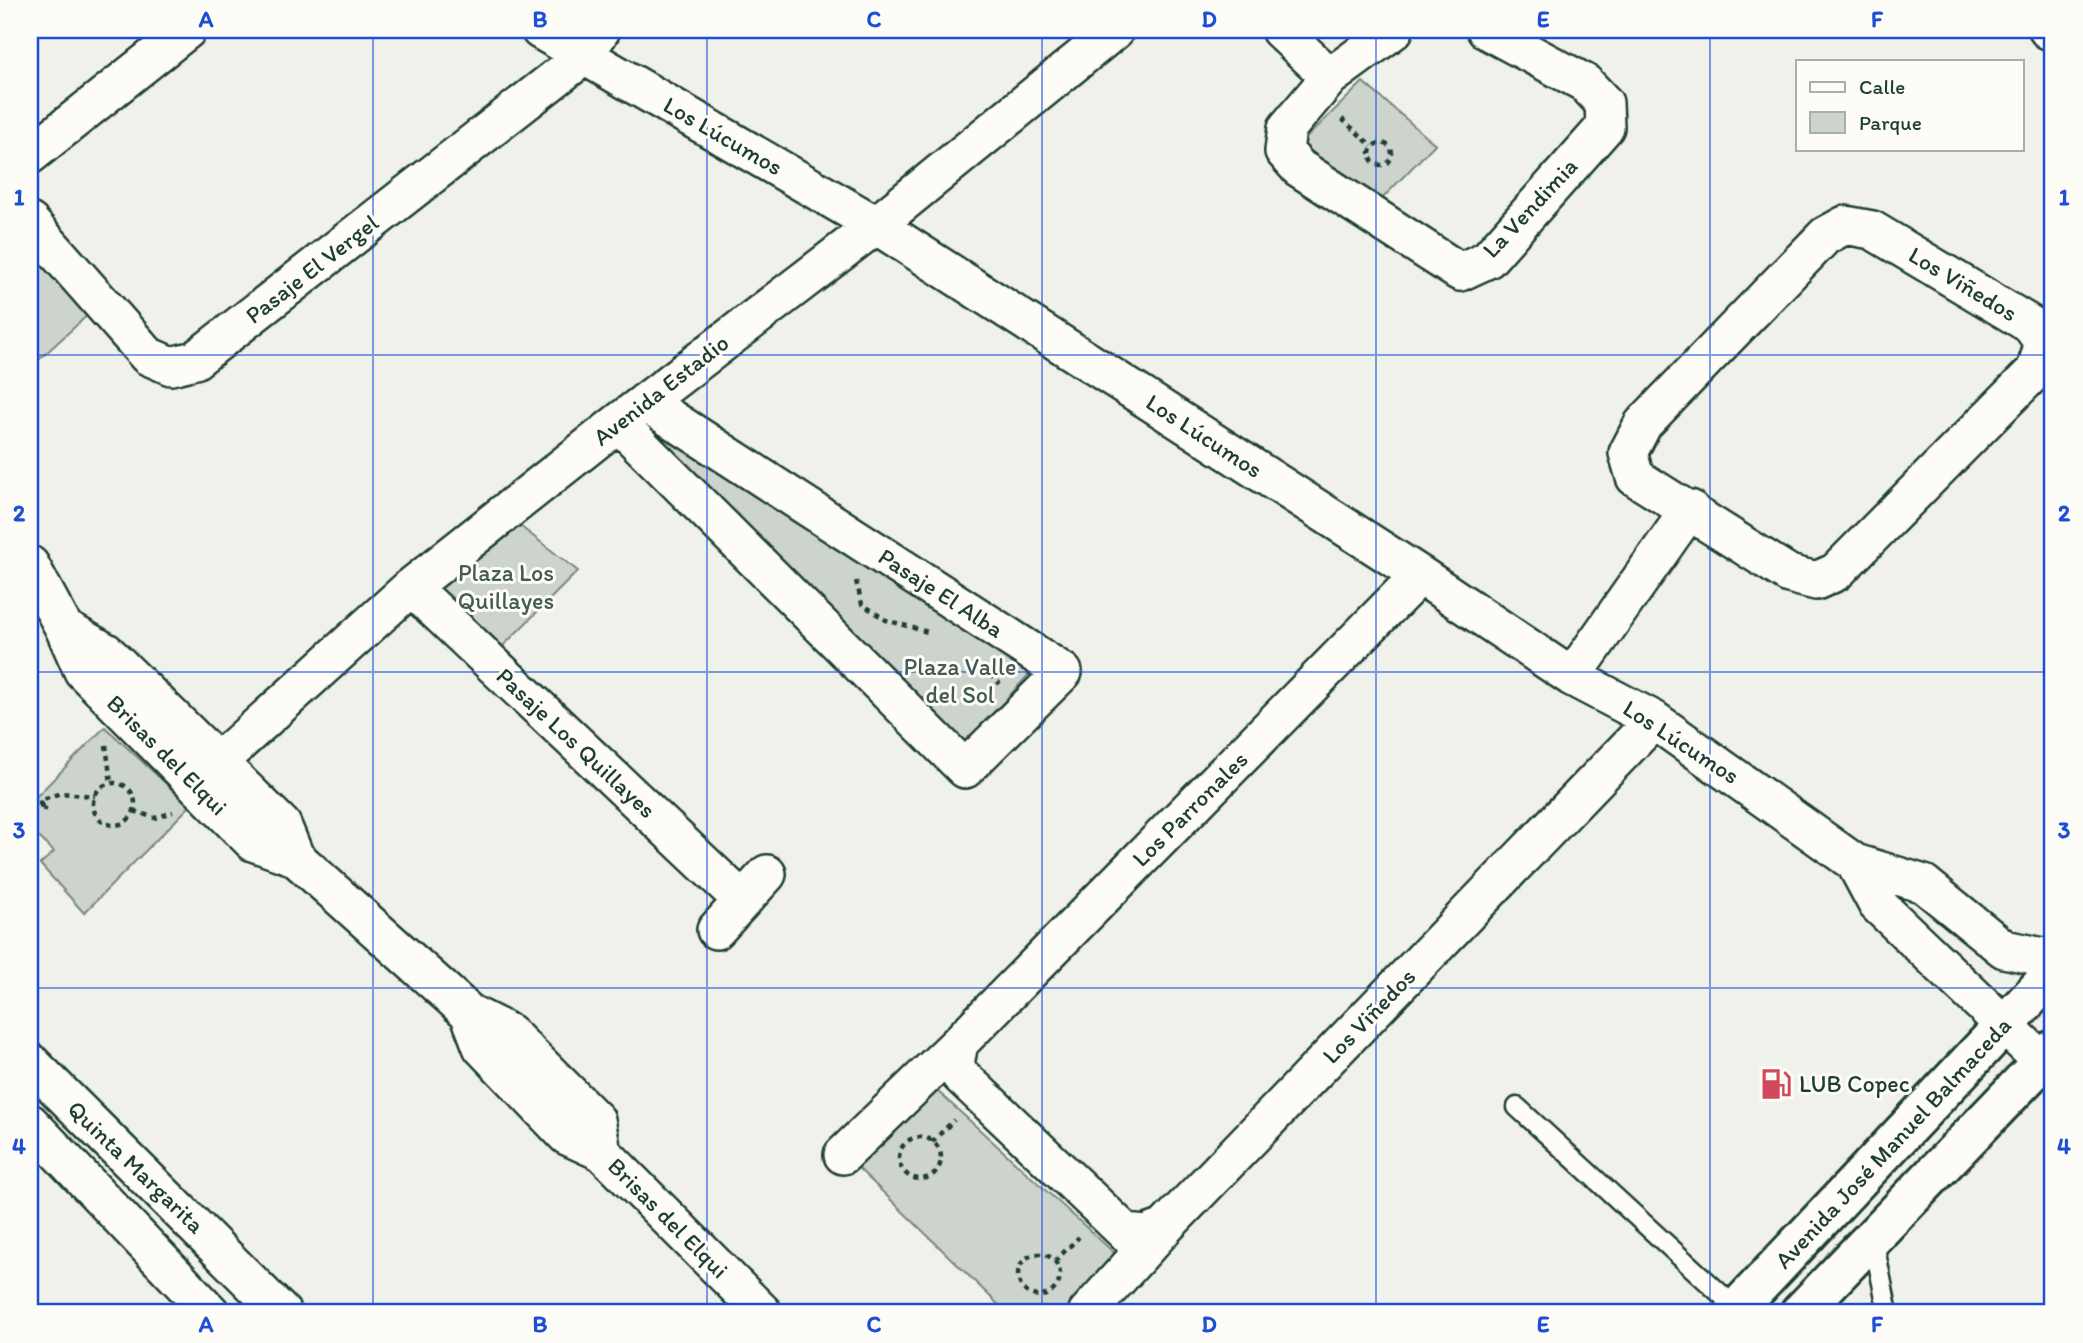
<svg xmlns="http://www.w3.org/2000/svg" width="2083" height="1343" viewBox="0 0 2083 1343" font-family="Itim,sans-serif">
	<rect width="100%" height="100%" fill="#f0f1eb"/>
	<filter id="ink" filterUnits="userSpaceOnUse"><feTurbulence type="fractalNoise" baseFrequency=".0143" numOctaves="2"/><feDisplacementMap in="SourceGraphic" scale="14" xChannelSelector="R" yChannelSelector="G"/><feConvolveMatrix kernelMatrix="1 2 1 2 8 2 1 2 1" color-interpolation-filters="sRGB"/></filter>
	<g filter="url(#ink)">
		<path fill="#cdd3cd" stroke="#768880" stroke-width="2" d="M1363,82L1435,144L1378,203L1301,143Z
			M30,242L92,311L30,368Z
			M663,433L1031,672L963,747L652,444Z
			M520,526L578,571L501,648L434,592Z
			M105,727L190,806L84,913L40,864L54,852L30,828V803Z
			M934,1088L1123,1261L1073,1313H1007L854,1164Z"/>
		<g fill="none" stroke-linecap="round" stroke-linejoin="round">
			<defs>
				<path id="lane" d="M1517,1107L1737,1309
					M1873,1238L1888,1313"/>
				<path id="street" d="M540,30L876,225L1420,575L1572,677L1654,720L1855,863L1924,884L2004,949L2053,959
					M1280,30L1330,77
					M1394,30L1330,77L1287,128L1284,151L1299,168L1460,272L1488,259L1605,127L1604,103L1585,83L1486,30
					M2048,30L2053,32
					M30,155L187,30
					M30,222L148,356L171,366L195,360L584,56L601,30
					M1845,225L1872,230L2031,325L2044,344L2035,371L1836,572L1816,581L1789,574L1635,477L1628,453L1643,424L1825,236Z
					M618,423L965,769L1063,672L645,402
					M30,565L64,628
					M411,587L742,900
					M1572,677L1690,509
					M218,762L411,587L618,423L876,225L1115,30
					M295,857L282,825L106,652L64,628L83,671L253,842L295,857L469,1013
					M1855,863L1877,904L2043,1062
					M716,930L767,874
					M30,1062L282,1313
					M30,1123L211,1313
					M602,1152L596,1120L509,1033L469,1013L482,1047L567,1136L602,1152L763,1313
					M843,1155L959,1043
					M1164,1228L1145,1235L1126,1233L960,1075L955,1064L959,1043L1420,575
					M1087,1313L1164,1228L1654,720"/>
				<path id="primary" d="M1733,1313L2053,973
					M1800,1313L2053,1050"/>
			</defs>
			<use href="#lane" stroke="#1f3d34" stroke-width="23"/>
			<use href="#street" stroke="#1f3d34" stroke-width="42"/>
			<use href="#primary" stroke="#1f3d34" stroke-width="44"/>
			<path stroke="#1f3d34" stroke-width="4.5" stroke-dasharray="5 5" stroke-linecap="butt" d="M1342,119L1372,146
				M1370 154a11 11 0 1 1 22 0a11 11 0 1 1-22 0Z
				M30,311L34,321L30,327
				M856,581L862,604L886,620L931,633
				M984,667L1000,684
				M106,745L111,783
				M93 804a21 21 0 1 1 42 0a21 21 0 1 1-42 0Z
				M39,806L46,804L45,809L40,808V800L61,793L95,796
				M134,811L155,818L173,812
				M899 1158a21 21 0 1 1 42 0a21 21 0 1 1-42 0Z
				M932,1142L954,1120
				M1018 1275a21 21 0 1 1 42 0a21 21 0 1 1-42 0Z
				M1055,1261L1079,1237"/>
			<use href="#lane" stroke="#fdfcf7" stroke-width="18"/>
			<use href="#street" stroke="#fdfcf7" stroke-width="37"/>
			<use href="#primary" stroke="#fdfcf7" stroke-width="38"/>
		</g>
	</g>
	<path fill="none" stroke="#1d4ed8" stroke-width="2" stroke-opacity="0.55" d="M373,30V1313M707,30V1313M1042,30V1313M1376,30V1313M1710,30V1313M30,355H2053M30,672H2053M30,988H2053"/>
	<defs>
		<symbol id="fuel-bare" viewBox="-9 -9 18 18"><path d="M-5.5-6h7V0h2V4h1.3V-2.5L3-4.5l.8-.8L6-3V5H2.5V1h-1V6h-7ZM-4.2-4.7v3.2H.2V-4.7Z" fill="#d1495b" stroke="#fdfcf7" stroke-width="2.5" paint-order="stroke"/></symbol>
	</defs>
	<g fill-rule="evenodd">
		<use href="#fuel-bare" x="1754" y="1062" width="44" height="44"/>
	</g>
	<g text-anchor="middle" stroke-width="6" stroke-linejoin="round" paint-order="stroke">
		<g font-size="24" fill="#1f3d34" stroke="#fdfcf7">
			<text transform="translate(723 136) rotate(30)" y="8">Los Lúcumos</text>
			<text transform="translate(1530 208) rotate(-47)" y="8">La Vendimia</text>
			<text transform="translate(312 269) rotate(-38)" y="8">Pasaje El Vergel</text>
			<text transform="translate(1963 284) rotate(31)" y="8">Los Viñedos</text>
			<text transform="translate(661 390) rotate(-38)" y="8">Avenida Estadio</text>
			<text transform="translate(1204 436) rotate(33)" y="8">Los Lúcumos</text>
			<text transform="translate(941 593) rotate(33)" y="8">Pasaje El Alba</text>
			<text transform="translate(1681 742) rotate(33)" y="8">Los Lúcumos</text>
			<text transform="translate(576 743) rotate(43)" y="8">Pasaje Los Quillayes</text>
			<text transform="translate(167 755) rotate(45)" y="8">Brisas del Elqui</text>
			<text transform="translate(1190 809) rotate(-45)" y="8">Los Parronales</text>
			<text transform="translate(1369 1016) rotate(-46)" y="8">Los Viñedos</text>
			<text transform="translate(1893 1143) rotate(-47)" y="8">Avenida José Manuel Balmaceda</text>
			<text transform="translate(136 1167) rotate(44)" y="8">Quinta Margarita</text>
			<text transform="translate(668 1218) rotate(45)" y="8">Brisas del Elqui</text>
		</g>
		<g font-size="24" fill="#425b53" stroke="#fdfcf7">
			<text x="506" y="581">Plaza Los<tspan x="506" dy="28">Quillayes</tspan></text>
			<text x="960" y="675">Plaza Valle<tspan x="960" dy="28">del Sol</tspan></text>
		</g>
		<g font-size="24" fill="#1f3d34" stroke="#fdfcf7" text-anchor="start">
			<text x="1799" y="1092">LUB Copec</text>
		</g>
	</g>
	<rect width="2083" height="1343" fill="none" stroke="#fdfcf7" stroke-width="77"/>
	<rect x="1796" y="60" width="228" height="91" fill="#fdfcf7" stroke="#a4b0a9" stroke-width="2"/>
	<rect x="1810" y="82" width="35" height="10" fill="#fdfcf7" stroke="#a4b0a9" stroke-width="2"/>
	<text x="1859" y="94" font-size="21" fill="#1f3d34">Calle</text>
	<rect x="1810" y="112" width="35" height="21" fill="#cdd3cd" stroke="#a4b0a9" stroke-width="2"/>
	<text x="1859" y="130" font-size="21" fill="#1f3d34">Parque</text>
	<rect x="38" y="38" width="2006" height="1266" fill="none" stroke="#1d4ed8" stroke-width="2.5"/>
	<g font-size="23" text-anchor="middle" font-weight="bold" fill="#1d4ed8">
		<text x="206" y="27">A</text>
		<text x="540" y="27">B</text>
		<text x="874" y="27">C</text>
		<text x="1209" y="27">D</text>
		<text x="1543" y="27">E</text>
		<text x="1877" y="27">F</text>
		<text x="19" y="205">1</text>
		<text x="2064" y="205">1</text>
		<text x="19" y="521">2</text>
		<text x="2064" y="521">2</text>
		<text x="19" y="838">3</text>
		<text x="2064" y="838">3</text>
		<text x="19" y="1154">4</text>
		<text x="2064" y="1154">4</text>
		<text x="206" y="1332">A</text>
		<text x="540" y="1332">B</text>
		<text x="874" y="1332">C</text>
		<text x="1209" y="1332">D</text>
		<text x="1543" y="1332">E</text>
		<text x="1877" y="1332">F</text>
	</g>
</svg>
